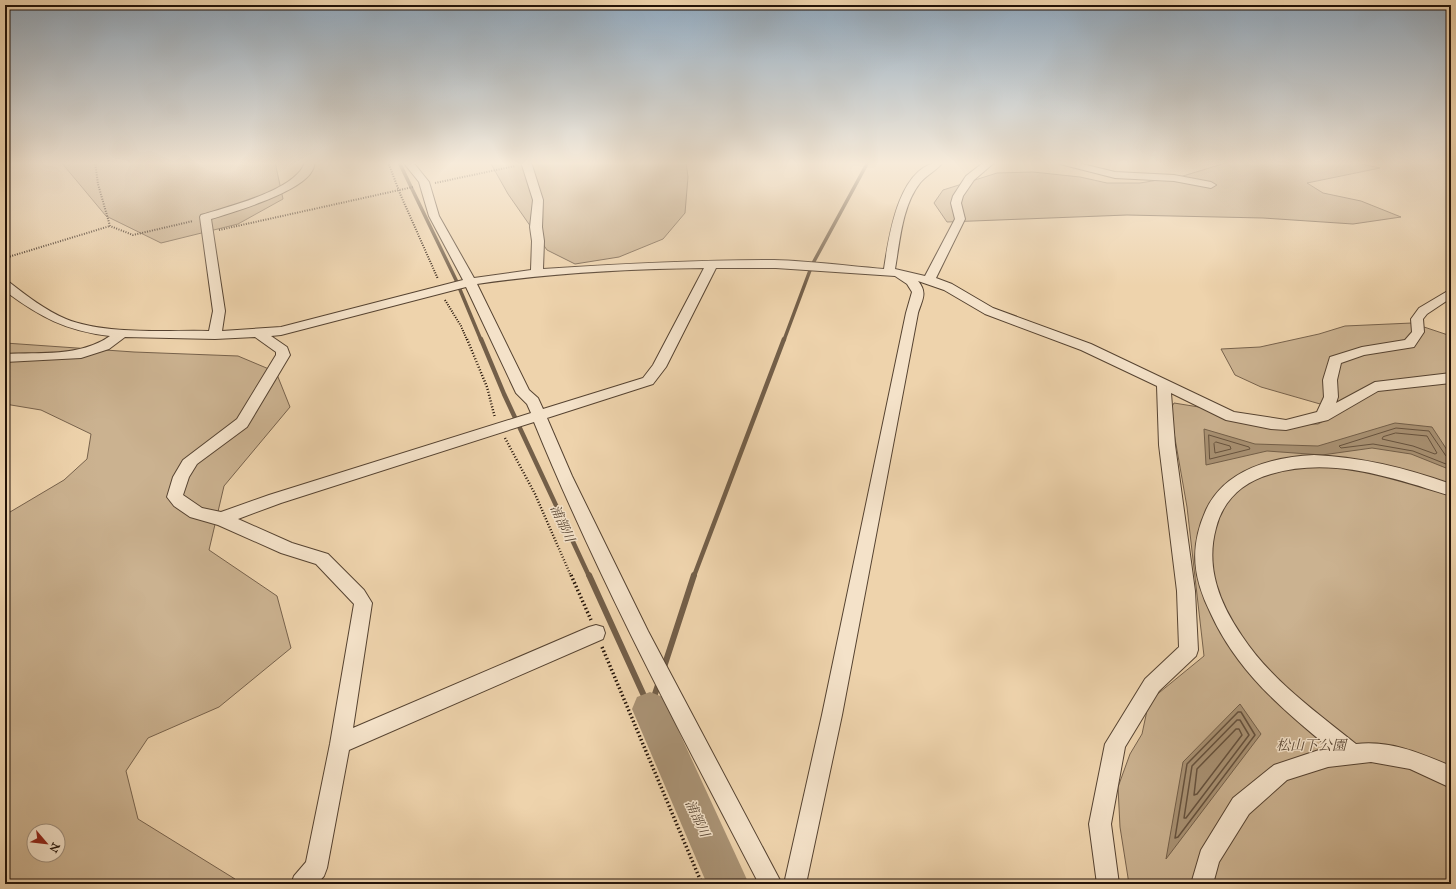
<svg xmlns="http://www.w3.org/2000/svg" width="1456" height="889" viewBox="0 0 1456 889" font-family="'IM FELL Great Primer','Noto Serif JP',serif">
	<rect width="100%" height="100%" fill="#eed3ac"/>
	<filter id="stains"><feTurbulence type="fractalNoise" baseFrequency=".005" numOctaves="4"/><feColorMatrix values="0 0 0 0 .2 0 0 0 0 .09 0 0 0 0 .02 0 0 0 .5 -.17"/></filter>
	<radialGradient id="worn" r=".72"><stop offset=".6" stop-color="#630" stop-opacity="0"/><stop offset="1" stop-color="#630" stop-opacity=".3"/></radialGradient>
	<path fill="#cbb290" stroke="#77624c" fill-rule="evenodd" d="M61,162H275L283,199L238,224L161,243L106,216Z
		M490,162H686L688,177L685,213L663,239L619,257L575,264L547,250L508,194Z
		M1229,162H1352L1380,168L1307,183L1323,193L1361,201L1401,217L1353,224L1263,218L1127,215L947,222L934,203L943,190L997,173L1033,172L1080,177L1107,183H1140L1183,176Z
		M1412,323L1451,336V884H1129L1120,827L1118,787L1130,754L1142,734L1149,701L1204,656L1187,507L1170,410L1174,403L1304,424H1318L1352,406L1334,408L1261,387L1235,375L1221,349L1260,347L1319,334L1345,326Z
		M5,343L134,352L238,356L276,372L290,407L224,486L209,550L277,596L291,648L219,707L148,738L126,771L138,819L235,879L234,884H5V515L64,480L87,459L91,434L41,410L5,404ZM34,831H58V855H34Z"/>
	<path fill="#a99274" stroke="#735f49" d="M1395,423L1432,427L1451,456V470L1411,454L1372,448L1322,455L1267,451L1206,465L1204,429L1255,444L1318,446Z
		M1240,704L1261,734L1166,859L1183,762Z"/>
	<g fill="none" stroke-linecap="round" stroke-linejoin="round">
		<path stroke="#66523e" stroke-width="1" d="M1396,433L1427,436L1437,453L1435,454L1413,446L1382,439L1383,437Z
			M1209,435L1249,447L1250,449L1210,459Z
			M1216,442L1230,446L1231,449L1215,453L1214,444Z
			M1451,458L1446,456L1429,431L1396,428L1339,446L1341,448L1373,444L1413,451L1451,466"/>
		<path stroke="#66523e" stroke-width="1.5" d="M1238,712H1241L1255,735L1178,837L1175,838L1187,764Z
			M1237,720H1240L1249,735L1186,818H1184L1192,766Z
			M1236,729H1239L1242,735L1197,794L1194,795L1197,769Z"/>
		<path stroke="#735f49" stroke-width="3.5" d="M399,162L456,280L481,340
			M784,340L812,265L868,162"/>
		<path stroke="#735f49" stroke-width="4.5" d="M481,339L504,394L589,576
			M694,576L784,339"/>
		<path stroke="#735f49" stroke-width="6" d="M589,575L650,709
			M664,667L694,575
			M650,709L659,682"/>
		<path fill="#a99274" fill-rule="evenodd" d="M650,692L663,697L749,884H707L632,709L637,697Z"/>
		<defs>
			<path id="minor" d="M305,162H315C314,165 314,168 312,171C301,192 234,212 211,219L225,311L222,331L281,327L463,280L429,216L419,182L403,162H413L429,182L439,216L474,278L531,270L532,241L530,227L533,200L521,162H531L543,200L542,227L544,241L543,269C620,264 697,260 774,260C811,261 847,266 884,269C889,236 899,162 943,162C938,170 926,175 920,183C902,206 900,241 895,269L925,276L955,219L951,203L953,196L966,176L984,162H995L974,180L963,196L961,203L965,219L936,278L952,284L993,308L1091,344L1234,412L1286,420L1317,412L1324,397L1323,380L1330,357L1362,347L1405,340L1412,332L1411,319L1419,308L1451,289V298L1427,314L1423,319L1424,332L1414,347L1364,355L1341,363L1337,380L1338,397L1336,403L1375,382L1451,373V383L1378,391L1328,420L1286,430L1271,429L1226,420L1171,393L1175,445L1195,591L1198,650L1196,656L1159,691L1125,747L1111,824L1119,884H1097L1089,824L1105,744L1145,679L1179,647L1177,591L1159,445L1157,386L1081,350L985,314L944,290L918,281C928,293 922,300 918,313L842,715L806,884H784L822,715L906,313L912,292L907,284L895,276L776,268H716L666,367L653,384L547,418L572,476L648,631L782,884H759C680,732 599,581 534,422L281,503L238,519L292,543L328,554L364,590L372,603L353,728L589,627L596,625L603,627L605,633L603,639L349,750L327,868L324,876L317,884H291L294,876L306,862L330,744L354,604L316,564L281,553L218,525L190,517L174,506L167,497L173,477L183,460L237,419L276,355V352L255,337L215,339L125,337L109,349L81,358L5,362V354C40,352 80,357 110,336C66,331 40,317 5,291V281L9,282C27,296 45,310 66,319C105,335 167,330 209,331L213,311L200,217L201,215C227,207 297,190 305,162ZM704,268L653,365L643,378L543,409L538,398L529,390L477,284C552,273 628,269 704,268ZM466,287L516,393L527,404L531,413L269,495L221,512L202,508L183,495L189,477L197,464L247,427L290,355L287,347L271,336L281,335Z
				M1058,162H1074L1115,172L1174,175L1211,182L1216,185L1211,188L1174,181L1115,178L1060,164Z
				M1314,455C1362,457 1406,468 1451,484V496C1393,478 1332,456 1271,474C1243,482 1223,500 1216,528C1205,568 1220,604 1242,636C1271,680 1315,711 1356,744C1390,740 1420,753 1451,766V788L1410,769L1371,762L1328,767L1287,780L1249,814L1219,862L1213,884H1191L1201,850L1233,798L1274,765L1328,747C1281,708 1237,671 1211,614C1193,578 1189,548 1206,510C1225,469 1273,457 1314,455Z"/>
		</defs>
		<use href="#minor" stroke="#564331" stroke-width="2"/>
		<path stroke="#231308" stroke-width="2" stroke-dasharray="1 1.5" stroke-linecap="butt" d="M95,162L98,184L110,226L133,235L193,221
			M388,162L401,196L438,279
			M435,183L515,166
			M219,230L413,187
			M5,258L110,226
			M445,300L461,326L467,340"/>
		<path stroke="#231308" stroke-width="2.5" stroke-dasharray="1 2" stroke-linecap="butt" d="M467,339L487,387L495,418
			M505,438L535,494L571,576"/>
		<path stroke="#231308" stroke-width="3.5" stroke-dasharray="1.5 2.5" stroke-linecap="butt" d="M571,575L591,620
			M602,647L702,884"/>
		<use href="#minor" fill="#f4e2c9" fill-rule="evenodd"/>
	</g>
	<linearGradient id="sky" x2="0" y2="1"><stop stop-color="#8fa6ba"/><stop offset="0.57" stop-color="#f7ebda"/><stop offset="1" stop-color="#f7ebda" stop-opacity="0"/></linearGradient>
	<rect width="1456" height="286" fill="url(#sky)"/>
	<g text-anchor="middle" stroke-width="3" stroke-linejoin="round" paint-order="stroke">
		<g font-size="13" font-style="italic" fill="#594633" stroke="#f4e2c9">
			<text transform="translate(563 523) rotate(65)" y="5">浦部川</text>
			<text transform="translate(698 818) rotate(65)" y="5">浦部川</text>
		</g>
		<g font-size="14" font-style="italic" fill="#5e4b38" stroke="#f4e2c9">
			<text x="1311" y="750">松山下公園</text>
		</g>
	</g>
	<rect width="1456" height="889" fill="none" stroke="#eed3ac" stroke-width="20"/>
	<rect x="6" y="6" width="1444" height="877" fill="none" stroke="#231308" stroke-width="2"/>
	<rect x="10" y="10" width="1436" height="869" fill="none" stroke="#231308"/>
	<g transform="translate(46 843) rotate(118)"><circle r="19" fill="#f4e2c9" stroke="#a08f7c"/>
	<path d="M0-3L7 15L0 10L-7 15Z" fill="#8f2418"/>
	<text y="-6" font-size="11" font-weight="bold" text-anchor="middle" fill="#231308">N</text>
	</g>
	<rect width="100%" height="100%" filter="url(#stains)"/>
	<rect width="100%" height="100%" fill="url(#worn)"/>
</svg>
